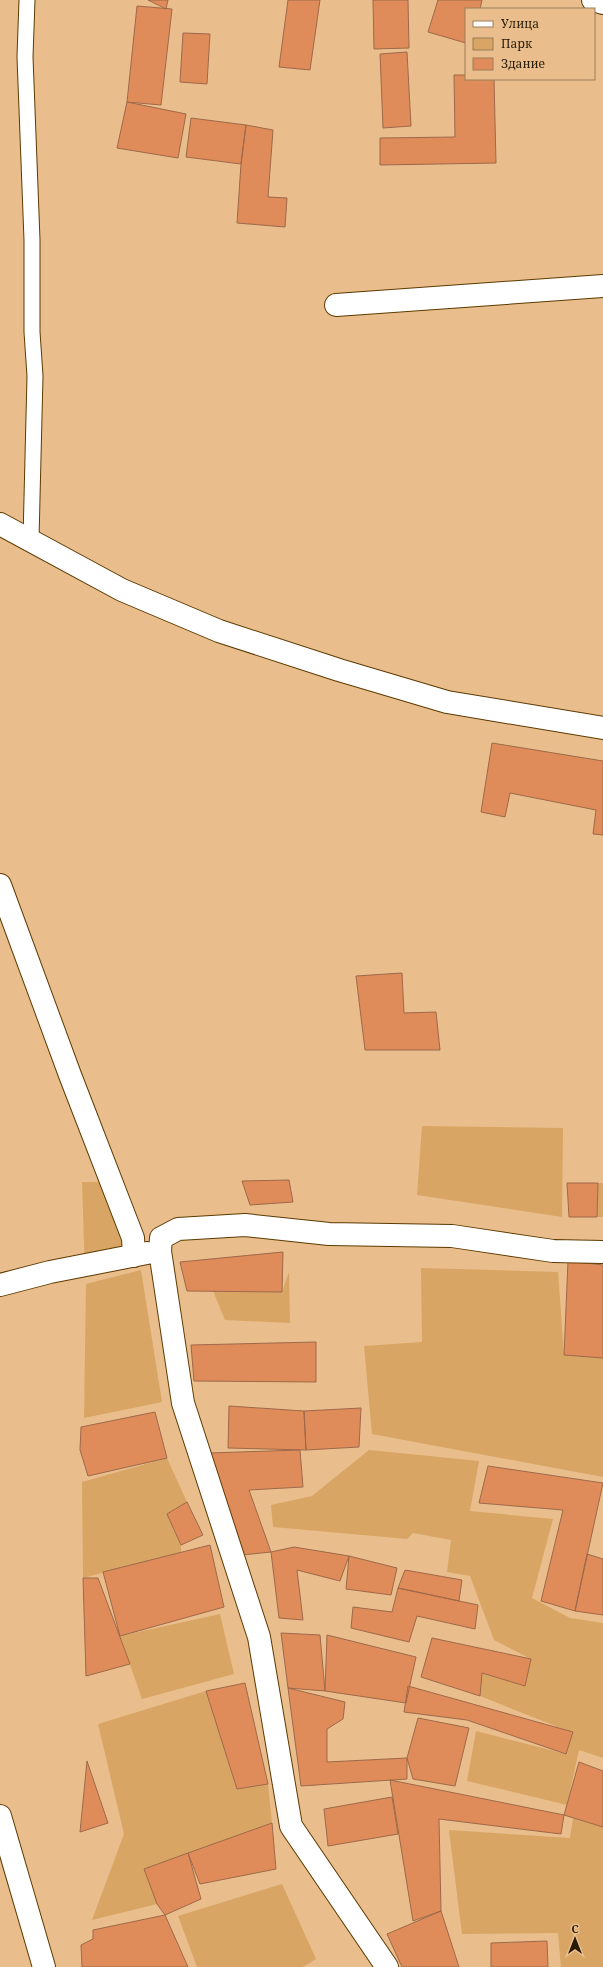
<svg xmlns="http://www.w3.org/2000/svg" width="603" height="1967" viewBox="0 0 603 1967" font-family="'Noto Serif',serif">
	<rect width="100%" height="100%" fill="#e9be8c"/>
	<path fill="#d8a564" d="M422,1126L563,1128L562,1217L417,1195Z
		M82,1182H103L150,1257L85,1272Z
		M598,1183H603V1217H597Z
		M421,1268L558,1272L564,1355L603,1358V1477L372,1434L364,1346L422,1342Z
		M141,1270L162,1402L84,1418L86,1284Z
		M289,1272L290,1323L225,1320L213,1291L282,1292Z
		M369,1450L479,1461L470,1511L553,1519L532,1598L570,1618L603,1623V1758L579,1750L567,1805L467,1781L476,1731L566,1754L573,1733L480,1696L482,1673L525,1686L531,1659L494,1640L470,1576L447,1572L451,1540L413,1533L407,1539L273,1527L271,1505L312,1496Z
		M167,1458L187,1502L167,1514L181,1545V1552L83,1578L82,1482Z
		M220,1614L234,1674L142,1699L120,1636Z
		M206,1691L237,1789L268,1784L272,1823L144,1869L157,1904L92,1920L124,1834L98,1724Z
		M573,1818L603,1827V1967H561L558,1933L462,1934L449,1830L570,1838Z
		M282,1884L316,1959L303,1967H197L178,1916Z"/>
	<path fill="#df8c5a" stroke="#9e6949" d="M148,0H168L166,9Z
		M288,0H320L310,70L279,67Z
		M373,0H408L409,48L374,49Z
		M438,0H482L480,9H466V43L428,32Z
		M137,6L172,9L161,105L127,102Z
		M183,33L210,34L207,84L180,82Z
		M407,52L411,126L383,128L380,54Z
		M454,75H466V79H494L496,163L380,165V138L455,137Z
		M127,102L186,114L178,158L117,148Z
		M191,118L246,125L241,164L186,157Z
		M246,125L273,130L268,197L287,198L285,227L237,223L241,164Z
		M492,743L603,761V835L593,834L596,810L510,793L505,817L481,812Z
		M402,973L404,1013L436,1012L440,1050H365L356,976Z
		M289,1180L293,1202L250,1205L242,1181Z
		M567,1183H598L597,1217H569Z
		M283,1252L282,1292L187,1291L180,1262Z
		M568,1261L603,1265V1358L564,1355Z
		M316,1342V1382L194,1381L191,1345Z
		M229,1406L304,1411L306,1450L228,1448Z
		M361,1408L359,1447L306,1450L304,1411Z
		M155,1412L167,1458L88,1476L80,1450L81,1427Z
		M300,1450L303,1487L249,1490L271,1552L242,1555L209,1453Z
		M488,1466L603,1483L575,1611L541,1601L563,1510L479,1503Z
		M187,1502L203,1535L181,1545L167,1514Z
		M210,1545L224,1607L120,1636L103,1572Z
		M294,1547L349,1556L340,1581L297,1570L303,1620L279,1618L271,1552Z
		M587,1554L603,1559V1615L575,1611Z
		M349,1556L397,1568L391,1595L346,1589Z
		M405,1570L462,1580L459,1601L398,1588Z
		M83,1578H98L130,1664L86,1676Z
		M398,1588L478,1605L475,1629L417,1616L409,1642L351,1628L353,1607L392,1612Z
		M281,1633L320,1635L325,1691L288,1688Z
		M327,1635L416,1657L406,1703L325,1691Z
		M432,1638L531,1659L525,1686L482,1673L480,1696L421,1677Z
		M245,1683L268,1784L237,1789L206,1691Z
		M408,1686L573,1732L566,1754L467,1720L404,1712Z
		M288,1688L345,1702L343,1719L327,1729V1762L407,1758V1779L301,1786Z
		M418,1718L469,1728L455,1786L413,1779L407,1758Z
		M87,1761L108,1823L80,1832Z
		M579,1762L603,1771V1827L564,1815Z
		M390,1780L564,1815L561,1834L439,1819L441,1911L413,1921Z
		M392,1797L398,1834L328,1846L324,1809Z
		M272,1823L276,1869L200,1884L188,1853Z
		M188,1853L201,1899L165,1915L157,1904L144,1869Z
		M441,1911L459,1967H402L387,1934Z
		M165,1915L188,1967H82L81,1945L93,1939V1930Z
		M547,1941L548,1967H491V1943Z"/>
	<g fill="none" stroke-linecap="round" stroke-linejoin="round">
		<defs>
			<path id="service" d="M27,0L25,57L32,240V332L35,376L31,539"/>
			<path id="minor" d="M593,0L603,3
				M336,305L603,286
				M0,524L122,590L219,631L339,670L447,702L603,728
				M0,885L70,1075L133,1238L134,1256
				M0,1285L50,1272L147,1253
				M0,1816L44,1967
				M387,1967L291,1826L259,1637L183,1403L160,1251L161,1238L178,1229L245,1225L329,1234L452,1236L553,1251L603,1252"/>
		</defs>
		<use href="#service" stroke="#5d3a00" stroke-width="17"/>
		<use href="#minor" stroke="#5d3a00" stroke-width="24"/>
		<use href="#service" stroke="#fff" stroke-width="15"/>
		<use href="#minor" stroke="#fff" stroke-width="22"/>
	</g>
	<rect x="465" y="8" width="130" height="72" fill="#e9be8c" stroke="#9c7c56"/>
	<rect x="473" y="21" width="20" height="6" fill="#ffffff" stroke="#9c7c56"/>
	<text x="501" y="28" font-size="12" fill="#281905">Улица</text>
	<rect x="473" y="38" width="20" height="12" fill="#d8a564" stroke="#9c7c56"/>
	<text x="501" y="48" font-size="12" fill="#281905">Парк</text>
	<rect x="473" y="58" width="20" height="12" fill="#df8c5a" stroke="#9c7c56"/>
	<text x="501" y="68" font-size="12" fill="#281905">Здание</text>
	<g transform="translate(575 1939)" stroke="#e9be8c" stroke-width="3" paint-order="stroke">
	<path d="M0-3L7 15L0 10L-7 15Z" fill="#281905"/>
	<text y="-6" font-size="11" font-weight="bold" text-anchor="middle" fill="#281905">С</text>
	</g>
</svg>
